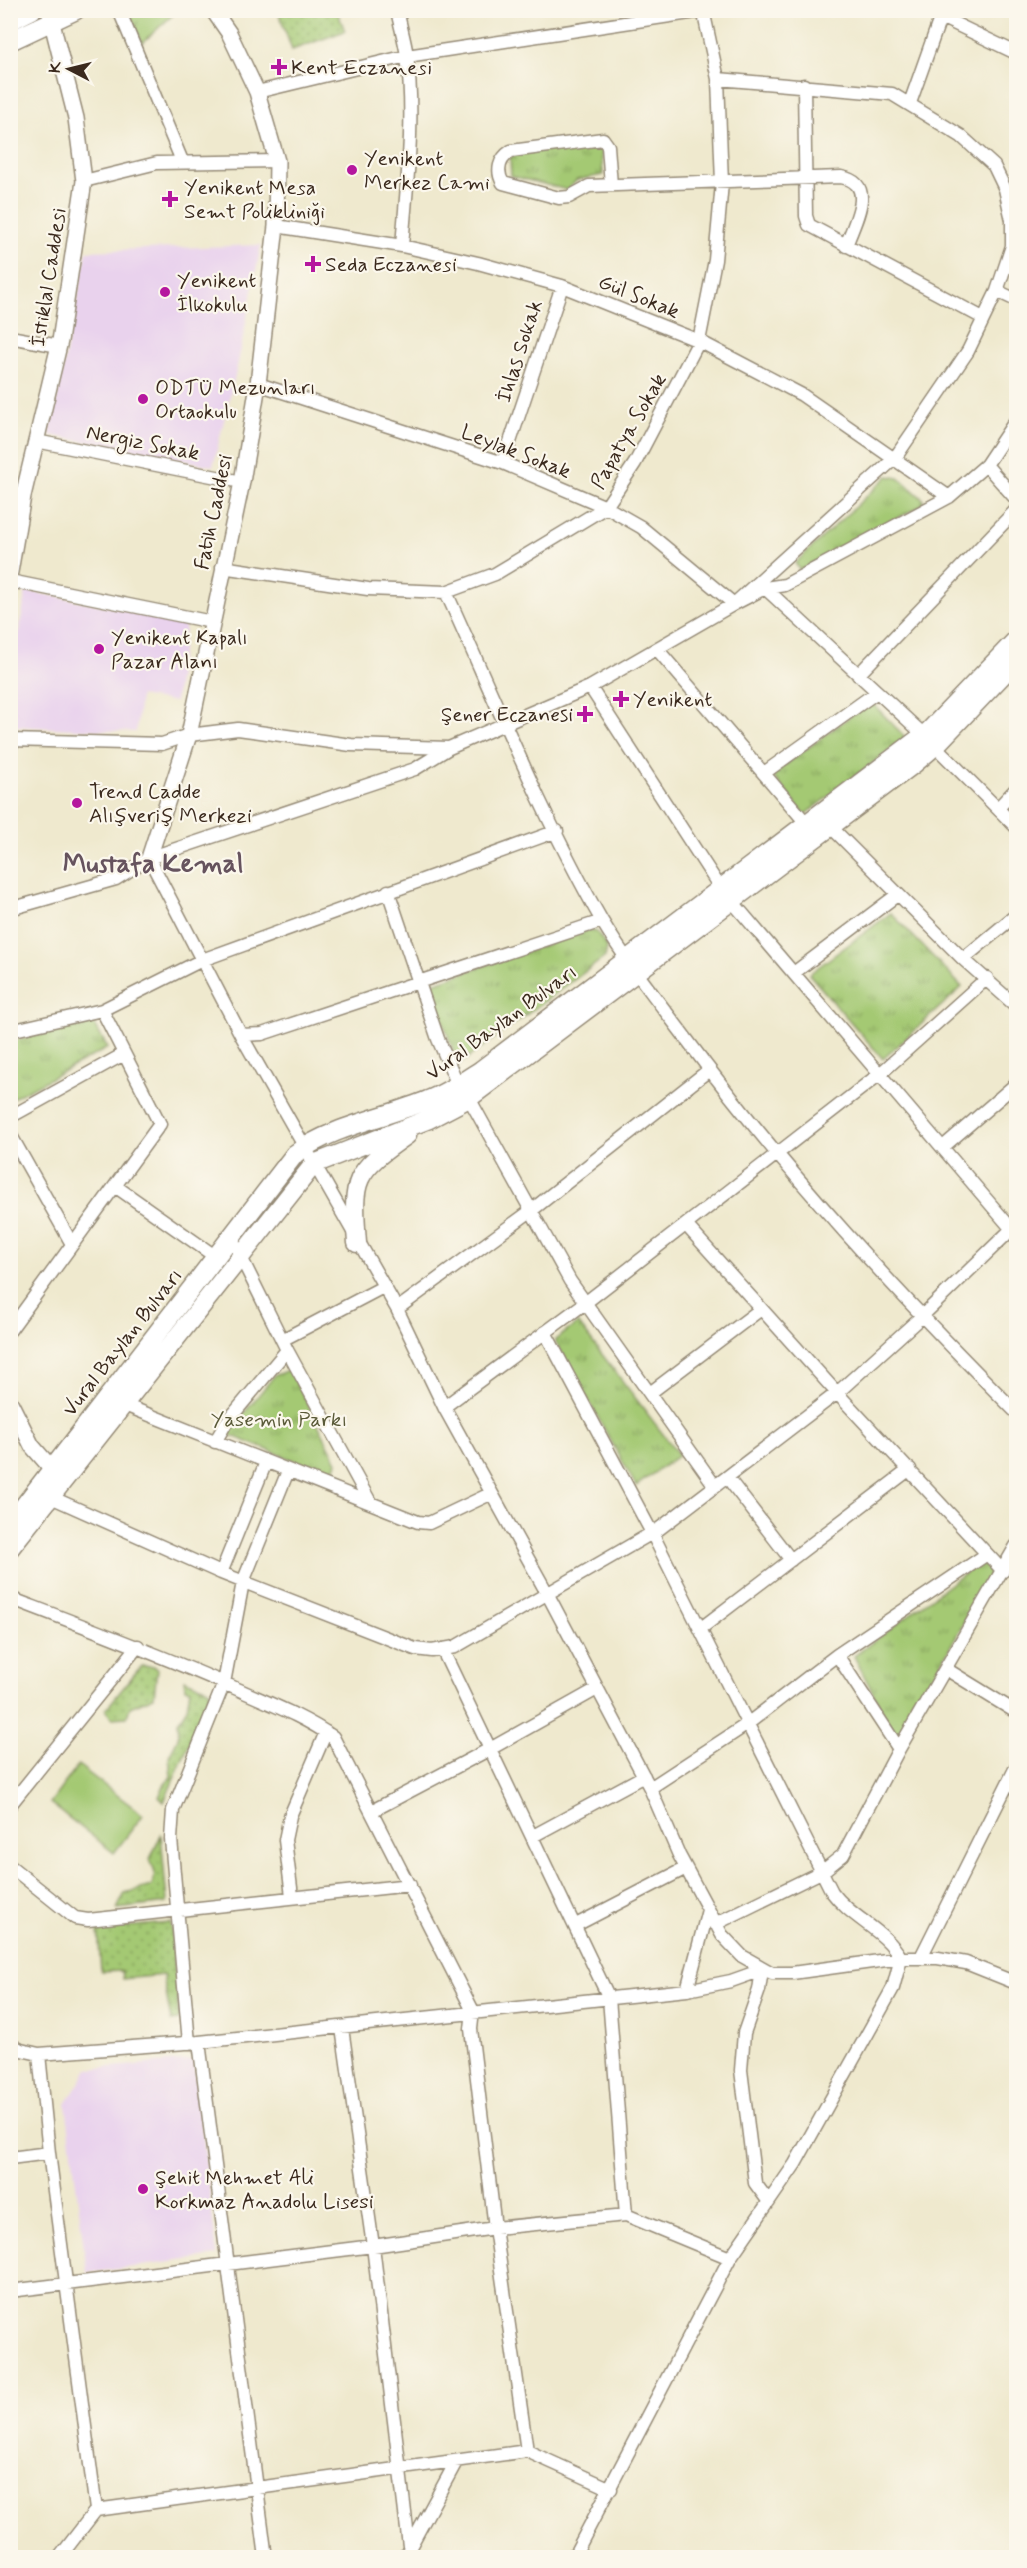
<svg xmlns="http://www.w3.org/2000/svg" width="1027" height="2568" viewBox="0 0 1027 2568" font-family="Mynerve,sans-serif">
	<defs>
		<pattern id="grass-dots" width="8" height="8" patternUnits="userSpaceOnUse" patternTransform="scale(1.5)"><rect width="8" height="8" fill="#a4c973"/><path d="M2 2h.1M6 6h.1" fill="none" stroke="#87a35e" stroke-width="1.8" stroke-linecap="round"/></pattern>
		<pattern id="park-tufts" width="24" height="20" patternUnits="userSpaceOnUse" patternTransform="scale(1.5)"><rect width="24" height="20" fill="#a4c973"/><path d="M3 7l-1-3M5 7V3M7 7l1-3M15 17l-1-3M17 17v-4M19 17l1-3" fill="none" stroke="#87a35e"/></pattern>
	</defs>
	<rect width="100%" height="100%" fill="#fbf7ec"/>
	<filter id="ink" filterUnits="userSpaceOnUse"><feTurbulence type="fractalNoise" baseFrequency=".0167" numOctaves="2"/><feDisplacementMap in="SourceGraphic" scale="12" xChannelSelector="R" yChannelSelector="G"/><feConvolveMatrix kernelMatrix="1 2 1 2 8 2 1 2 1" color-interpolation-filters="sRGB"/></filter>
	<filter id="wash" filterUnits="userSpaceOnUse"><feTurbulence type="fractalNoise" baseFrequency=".008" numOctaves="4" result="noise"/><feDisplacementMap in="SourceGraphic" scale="24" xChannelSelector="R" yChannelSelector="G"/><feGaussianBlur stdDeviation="1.35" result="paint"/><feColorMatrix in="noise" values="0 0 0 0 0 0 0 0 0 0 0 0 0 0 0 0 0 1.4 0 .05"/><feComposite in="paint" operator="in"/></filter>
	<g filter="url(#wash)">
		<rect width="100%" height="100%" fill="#efe9ce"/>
		<path fill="#e9d2ed" d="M261,245L238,363L213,466L49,435L87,251Z
			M26,591L186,621L175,702L140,696L136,732L11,726V678Z
			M194,2060L217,2256L87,2273L66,2104L88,2069Z"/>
		<path fill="url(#grass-dots)" stroke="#707a48" stroke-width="1.5" d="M278,11H337L345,31L292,50Z
			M141,1666H154L157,1669L154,1697L130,1707L127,1717L111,1718L106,1709Z
			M184,1679L210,1690V1695L164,1802L159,1797L165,1783L171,1777L169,1756L178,1738V1722L187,1708L190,1689L185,1688Z
			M161,1835L167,1903L117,1909L125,1893L152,1886L155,1873L150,1859Z
			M171,1923L179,2020L171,2021L163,1975L123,1979L122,1971L101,1972L98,1929Z"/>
		<path fill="url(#park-tufts)" stroke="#707a48" stroke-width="1.5" d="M128,11H177L142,43Z
			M601,145L603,175L577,180L567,190L511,176L510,157L523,152Z
			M888,476L899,478L923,499L924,504L800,570L795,563Z
			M868,703L873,704L904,736V739L805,815L772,775Z
			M891,913L962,987L883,1059L809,974Z
			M590,930L597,932L607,947L605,957L458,1065L430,984Z
			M90,1023H93L108,1048L11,1099V1041Z
			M578,1323L679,1455L636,1486L555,1340Z
			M290,1369L337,1462L332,1475L227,1434L274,1376Z
			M981,1561L990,1570L989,1576L904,1731L899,1733L892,1730L854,1656Z"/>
		<path fill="#a4c973" stroke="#707a48" stroke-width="1.5" d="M78,1765L143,1815L114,1853L50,1803Z"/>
	</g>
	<g filter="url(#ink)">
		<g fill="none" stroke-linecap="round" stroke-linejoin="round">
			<defs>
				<path id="minor" d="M119,10L182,161
					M397,10C400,25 405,41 407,56C415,118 407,183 402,246
					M941,17L1016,53
					M804,85L806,216L809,225L983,318
					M257,92L407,56L703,11
					M910,103L943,10
					M84,181L157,163L277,161
					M611,185L608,146L603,139L511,151C499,159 496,171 503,183L559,198L569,197L589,186L841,177C878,184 854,222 846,246
					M276,226L402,246L478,263L562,286L699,341L802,395L949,497
					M997,291L1016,300
					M10,337L59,346
					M258,384L503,463L606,507L641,527L734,604L765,588L785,585L949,497L986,465L1016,420
					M36,441L242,482
					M503,463L562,286
					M986,465L1016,499
					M222,567L368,589L446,592L495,574L606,507L635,463L699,341L715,260L722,183L718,79L703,10
					M10,581L212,622
					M765,588L924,735L1016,827
					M446,592C496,702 542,816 602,921C627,963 659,1002 688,1041C787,1174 899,1295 1016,1412
					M657,649L807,824
					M858,675L1016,510
					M590,687L721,889
					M10,740L162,744L189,735L238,729L351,745L449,748L590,687L734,604L895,458L968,351L997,291L1012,246V220L1005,189L994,166L961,136L892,94L718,79
					M764,773L877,692
					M998,808L1016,789
					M830,826L963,959L1016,1006
					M149,858L241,1035L397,1309L444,1407L547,1593L650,1788L679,1855L722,1935L742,1956L772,1973H792L901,1958H938L966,1963L1016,1983
					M388,891L438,1039L458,1085
					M731,900L1016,1234
					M10,909L116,879L149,858L415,769L449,748
					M963,959L1016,915
					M795,972L897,895
					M10,1031L102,1010L202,960L557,831
					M241,1035L262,1034L602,921
					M469,1098L570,1281L715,1486
					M10,1117L124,1054
					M10,1134L72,1244
					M943,1147L1016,1084
					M115,1186L216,1257
					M686,1225L837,1393L1003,1571
					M231,1237L287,1350L370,1502
					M397,1309L532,1210L709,1070
					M10,1330L160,1124L102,1010
					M545,1332L652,1533L700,1629L910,1469
					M282,1340L383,1287
					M650,1393L761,1309
					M117,1402L418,1522L429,1523L490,1494
					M444,1407L585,1303L881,1073L987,978
					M215,1442L226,1423L287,1350
					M727,1477L791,1560
					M44,1494L221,1573L415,1649L432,1651L455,1647L659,1529L837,1393L921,1317L1016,1225
					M221,1573L266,1462
					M10,1598C86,1627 161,1655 235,1688C268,1703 303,1716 333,1737L473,2011L471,2029L495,2228L527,2451
					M442,1649L490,1749L597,1689
					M837,1655L899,1749
					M946,1669L1016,1712
					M650,1788L746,1725L837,1655L987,1554
					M10,1805L138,1646
					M372,1811L490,1749L609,1998L626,2215
					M533,1836L644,1776
					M10,1866L75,1918L88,1920L410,1885
					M292,1896L285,1840L290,1816L326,1732
					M715,1924L823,1871L843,1855L899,1749L1016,1546
					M576,1925L686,1868
					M921,1957L1016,1767
					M687,1990L708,1910
					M342,2028L373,2246L409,2546
					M199,2042L266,2558
					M189,2043L171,1839L173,1810L224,1683L243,1582L288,1471
					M10,2044L21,2050L39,2054L199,2042L687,1990L731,1981L762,1970L759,1990L744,2033L741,2070L755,2183L769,2202
					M39,2054L49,2153L96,2510L59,2558
					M10,2158L49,2153
					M10,2291L373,2246L495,2228L626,2215L730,2258
					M96,2510L527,2451L611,2489
					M404,2558L456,2462
					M573,2558L730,2258L795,2164L893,1988L901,1958C884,1929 852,1919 832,1892L700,1629"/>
				<path id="tertiary" d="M10,572L23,496L60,341L84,181L76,118L52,23
					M149,858L189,735L242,482L258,384L276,226L277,161L257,92L229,33L213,10
					M10,1402L32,1446L59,1477"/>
				<path id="secondary" d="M10,21L32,10
					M10,41L76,10
					M357,1243C352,1178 353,1173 407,1135
					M10,1524L295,1154C330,1127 387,1117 428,1100C447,1093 464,1081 481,1070L929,731L1016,640
					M10,1548L314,1164L429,1119L469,1098L915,763L935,746L1016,661"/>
			</defs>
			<use href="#minor" stroke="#958a76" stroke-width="15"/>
			<use href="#tertiary" stroke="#958a76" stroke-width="18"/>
			<use href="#secondary" stroke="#958a76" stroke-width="21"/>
			<use href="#minor" stroke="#fff" stroke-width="12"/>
			<use href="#tertiary" stroke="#fff" stroke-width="15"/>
			<use href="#secondary" stroke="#fff" stroke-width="18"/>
		</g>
	</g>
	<g fill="#b5179e" stroke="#fbf7ec" stroke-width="2">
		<path d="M276 58h6v6h6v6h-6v6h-6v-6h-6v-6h6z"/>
		<circle cx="352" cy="170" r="6"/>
		<path d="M167 190h6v6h6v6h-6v6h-6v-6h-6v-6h6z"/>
		<path d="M310 255h6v6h6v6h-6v6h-6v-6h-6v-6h6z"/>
		<circle cx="165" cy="292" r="6"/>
		<circle cx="143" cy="399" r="6"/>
		<circle cx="99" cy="649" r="6"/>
		<path d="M618 690h6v6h6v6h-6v6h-6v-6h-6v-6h6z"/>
		<path d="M582 705h6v6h6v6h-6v6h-6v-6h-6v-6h6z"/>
		<circle cx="77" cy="803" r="6"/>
		<circle cx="143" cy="2189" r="6"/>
	</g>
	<g text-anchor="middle" stroke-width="4.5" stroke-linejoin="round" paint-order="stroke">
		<g font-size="21" fill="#3b2a1e" stroke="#fbf7ec" text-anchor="start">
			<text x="291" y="74">Kent Eczanesi</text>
			<text x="364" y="165">Yenikent<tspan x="364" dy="24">Merkez Cami</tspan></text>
			<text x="184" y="194">Yenikent Mesa<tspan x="184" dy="24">Semt Polikliniği</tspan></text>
			<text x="325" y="271">Seda Eczanesi</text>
			<text x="177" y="287">Yenikent<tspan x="177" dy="24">İlkokulu</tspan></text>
			<text x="155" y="394">ODTÜ Mezunları<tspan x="155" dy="24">Ortaokulu</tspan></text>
			<text x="111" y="644">Yenikent Kapalı<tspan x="111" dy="24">Pazar Alanı</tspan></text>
			<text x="633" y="706">Yenikent</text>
			<text x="573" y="721" text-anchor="end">Şener Eczanesi</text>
			<text x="89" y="798">Trend Cadde<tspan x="89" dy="24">Alışveriş Merkezi</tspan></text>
			<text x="155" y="2184">Şehit Mehmet Ali<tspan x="155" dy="24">Korkmaz Anadolu Lisesi</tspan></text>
		</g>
		<g font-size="21" fill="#3b2a1e" stroke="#fbf7ec">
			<text transform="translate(48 277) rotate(-81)" y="7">İstiklal Caddesi</text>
			<text transform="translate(639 296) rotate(22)" y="7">Gül Sokak</text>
			<text transform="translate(519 351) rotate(-72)" y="7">İhlas Sokak</text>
			<text transform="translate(628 431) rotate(-60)" y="7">Papatya Sokak</text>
			<text transform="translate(143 442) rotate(11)" y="7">Nergiz Sokak</text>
			<text transform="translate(516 451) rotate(21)" y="7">Leylak Sokak</text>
			<text transform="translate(213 512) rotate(-78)" y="7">Fatih Caddesi</text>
			<text transform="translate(501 1022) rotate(-36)" y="7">Vural Baylan Bulvarı</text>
			<text transform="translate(122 1342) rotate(-52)" y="7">Vural Baylan Bulvarı</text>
		</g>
		<g font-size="21" fill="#5a5a38" stroke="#fbf7ec">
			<text x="279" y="1426">Yasemin Parkı</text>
		</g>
		<g font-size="27" font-weight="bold" fill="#66535e" stroke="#fbf7ec">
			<text x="153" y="872">Mustafa Kemal</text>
		</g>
	</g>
	<rect width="1027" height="2568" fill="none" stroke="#fbf7ec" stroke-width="36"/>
	<g transform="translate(69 69) rotate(277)" stroke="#fbf7ec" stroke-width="4.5" paint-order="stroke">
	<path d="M0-4.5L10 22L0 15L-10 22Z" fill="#3b2a1e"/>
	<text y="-9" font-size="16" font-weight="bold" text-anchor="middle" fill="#3b2a1e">K</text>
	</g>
</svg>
